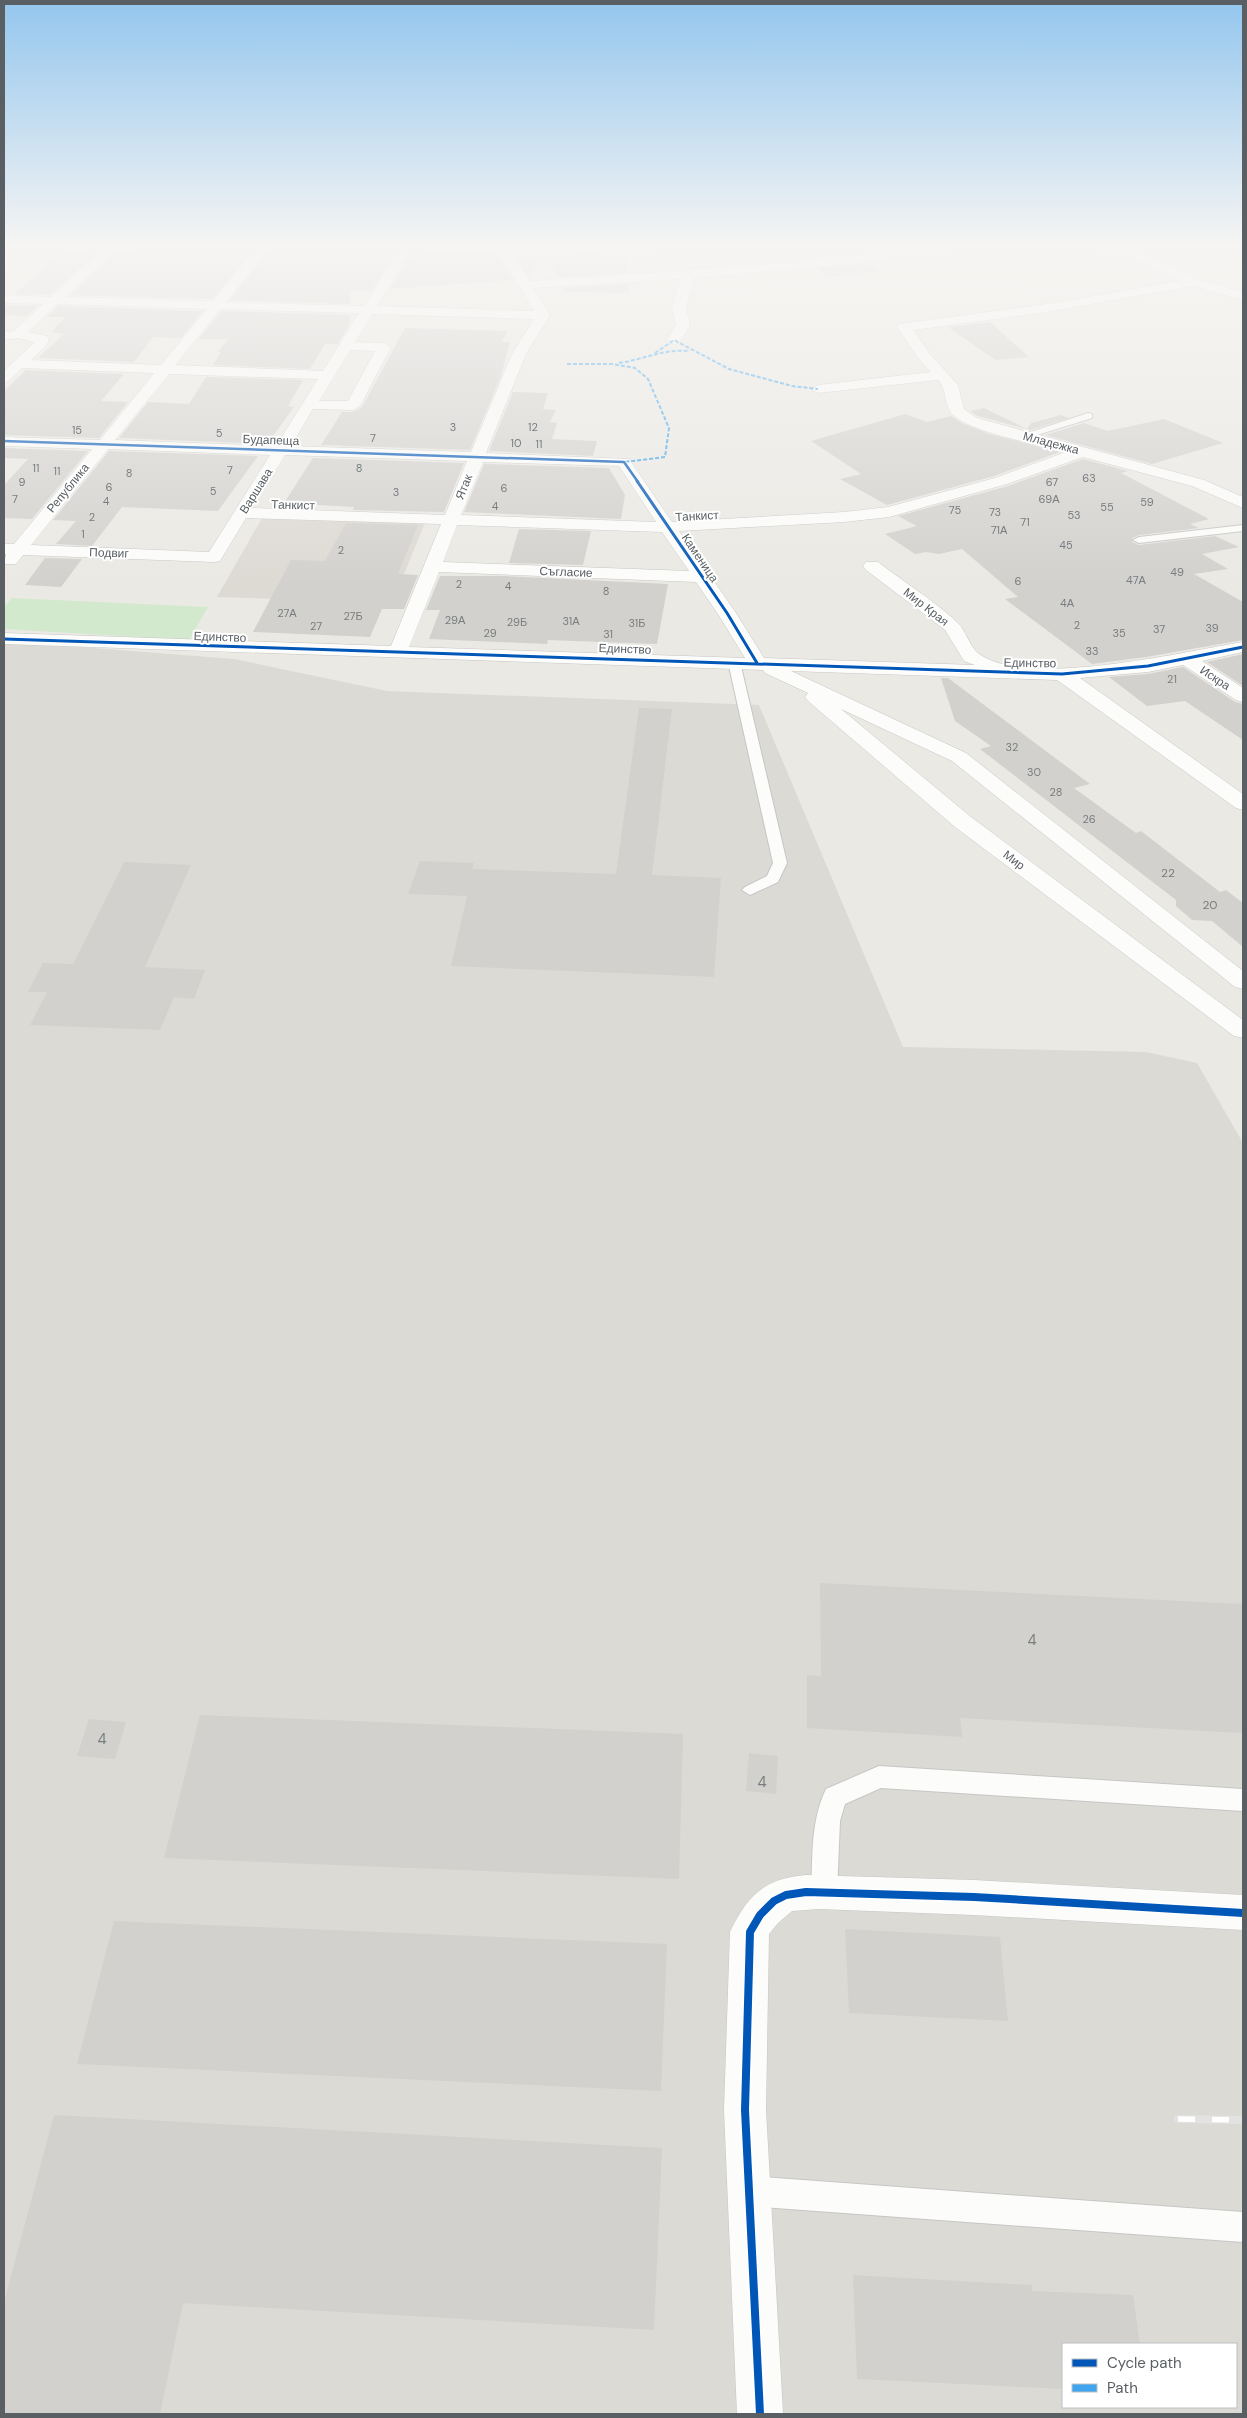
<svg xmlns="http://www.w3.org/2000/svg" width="1247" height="2418" viewBox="0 0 1247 2418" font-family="'DM Sans',sans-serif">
	<rect width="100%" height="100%" fill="#ebe9e4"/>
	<path fill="#dcdad5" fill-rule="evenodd" d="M4,641L234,659L387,691L759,705L903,1047L1146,1052L1197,1063L1243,1143V2414H4ZM1063,2344H1236V2407H1063Z"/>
	<path fill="#ddd9d3" d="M262,518L425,523L392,603L217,597Z"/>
	<path fill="#d3e9cd" d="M12,598L208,607L189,640L4,629V607Z"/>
	<path fill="#d2d1ce" d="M143,247H256L212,299L71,295L116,252H129Z
		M272,247H304L398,249L372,290L350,291V304L230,300Z
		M799,247H853L858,252L808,258Z
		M414,249L497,253L513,280L390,289Z
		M62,250L98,251L50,295L15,294Z
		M602,255L603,256H626L627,273L558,277L548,256Z
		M540,256L530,279L516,257Z
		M869,263L878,272L825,277L818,268Z
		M628,284L629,293L565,292L563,288Z
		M4,305L38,306L27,316L4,315Z
		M58,306L203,311L181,338L153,337L134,362L38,358L64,334L51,332L65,317H47Z
		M221,311L350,315V323L338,344H325L310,369L213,365L221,352H218L228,339H199Z
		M990,322L1029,357L995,360L948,327Z
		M405,328L507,331L502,342H510L501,376L470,450L321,445L342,412H353L362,407Z
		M26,370L124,374L101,401L128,402L99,438L4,435V391Z
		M206,377L303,380L288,406L294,407L267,444L119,438L148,402L189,404Z
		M513,392L548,393L543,409L556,410L550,422L557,423L552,439L597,441L593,456L489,451Z
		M984,408L1027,429L1031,423L1061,415L1069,418L1030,430L978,416L970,411Z
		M905,414L927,422L951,416L962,423L989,434L1060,452L994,476L887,505L840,479L861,474L811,441Z
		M1164,419L1223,443L1152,464L1045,435L1084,423L1108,431Z
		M4,448L88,451L32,519L4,518V485L28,459L4,458Z
		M109,451L258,456L218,511L122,507L92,546L56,544L76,521L53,520Z
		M313,458L464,463L444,512L353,510L354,507L284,503Z
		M1083,459L1128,471L1121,473L1209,519L1190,524L1199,528L1139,535L1132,538V542L1139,545L1215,536L1239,547L1202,554L1228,569L1194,574L1243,602V640L1146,657L1092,664L1005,599L1018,597L962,549L939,554L926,552L915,554L885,534L917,526L898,516L1008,486Z
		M484,464L609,468L625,495L621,519L464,512Z
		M346,523L418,525L398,574L418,575L404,609H382L370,637L253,632L291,560L325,561Z
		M519,529L591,531L583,565L509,563Z
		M45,558L82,559L61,587L25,585Z
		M440,576H504L668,584L657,644L548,640L547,644L429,639L440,610H426Z
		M1243,654V686L1207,662Z
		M1183,667L1235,702L1243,704V740L1185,701L1147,706L1109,677L1148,674Z
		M941,678H948L1090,784L1074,788L1136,833L1141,831L1220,892L1226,890L1243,903V947L1212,921L1192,920L1176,906V900L980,749L991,746L955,721Z
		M639,708L672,709L652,875L721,878L714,977L451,966L467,896L408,894L420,861L474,863L472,869L616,874Z
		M124,862L191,865L145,967L205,970L194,999L174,997L160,1030L30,1025L47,992H28L43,963L73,964Z
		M820,1583L1243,1604V1733L960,1718L962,1737L807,1728V1675L821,1676Z
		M200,1715L683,1734L679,1879L164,1858Z
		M89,1719L126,1722L115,1759L77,1756Z
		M749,1753L778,1756L776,1794L746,1791Z
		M114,1921L667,1944L661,2091L77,2064Z
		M845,1929L1000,1937L1008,2021L849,2013Z
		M54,2115L662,2148L654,2330L183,2303L160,2414H4V2302Z
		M853,2275L1032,2285V2291L1133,2295L1140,2344H1063V2389L857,2379Z"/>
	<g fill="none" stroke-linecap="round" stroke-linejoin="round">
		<defs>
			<path id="lane" d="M1088,413L1092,414V418L1024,439L1019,436Z
				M1243,525V531L1139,543L1133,540L1139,537Z
				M734,658L740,662L787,863L778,882L750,895L742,890L745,887L767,876L773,863L728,662Z
				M879,1766L1243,1789V1811L881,1788L845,1804L840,1821L837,1893L833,1901L824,1905L815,1901L811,1893C813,1858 810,1822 826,1789Z
				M748,2176L1243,2212V2242L748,2206L738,2201L733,2191L738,2181Z"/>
			<path id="street" d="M105,247H118L66,297L213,301L258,247H270L226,302L364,306L401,247H413L377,306L534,311L498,251H469L463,247H674L668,251L513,255L529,281L738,267L926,247H956L950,251L844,264L694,278L686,308L690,325L679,343L674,344L667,340L676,325L672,308L681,279L533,288L550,315L526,354L486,453L629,459L672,522L844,512L888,507L995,478L1066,452C1037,444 973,433 953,415C944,406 947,389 938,380L818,393L811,389L818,385L931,372L919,359L897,327L899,324L1047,304L1180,281L1131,258L1091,250L1089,247H1111L1139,252L1197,279L1243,292V300L1193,286L1047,312L913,330L929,353L958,385L964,409L977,418L1204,480L1243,497V508L1192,486L1083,457L1007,484L889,517L844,522L679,531L736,613L764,658L975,665L964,661L945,630L866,570L863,566L866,562H878C904,582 933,600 957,622C966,630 969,646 978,653C1025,690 1186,651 1243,642V652L1202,661L1243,688V702L1236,700L1183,665L1148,672L1080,678L1243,794V810L1236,808L1057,680L791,671L966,753L1243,971V989L1235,987L952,761L841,709L971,817L1243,1020V1038L1234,1036L955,827L808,701L805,697L808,693L765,673L763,670L4,644V633L391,646L441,524L246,518L220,561L214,562L23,555L16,564H4L6,554H4V544H14L92,449L4,446V437L100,440L154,373L22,368L9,381L4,382V371L35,342L18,338L4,340V332L14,331L43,304L4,303V295L51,297ZM57,304L207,309L161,365L31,360L47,345L49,339L47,336L28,332ZM220,309L359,313L323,371L175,365ZM372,314L534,319L512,354L471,452L291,446L313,409L353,410L360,406L391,347L384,343L355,342ZM350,350L375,351L348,401H319ZM169,374L318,379L276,446L115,440ZM108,449L270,455L209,552L31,545ZM285,455L467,461L445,515L252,508ZM483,462L619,466L656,522L461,515ZM457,525L662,532L689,571L443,562ZM439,572L696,582L718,614L745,658L409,647Z
				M806,1875L974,1880L1243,1895V1930L974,1915L819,1909L792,1911L778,1923L769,1934L766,2110L783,2414H737L724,2110L730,1932C747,1896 765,1878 806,1875Z"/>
		</defs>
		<use href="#lane" stroke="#c6c6c5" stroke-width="2"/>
		<use href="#street" stroke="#c6c6c5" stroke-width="1"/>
		<use href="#lane" fill="#fcfcfb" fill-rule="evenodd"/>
		<use href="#street" fill="#fcfcfb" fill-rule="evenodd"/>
		<defs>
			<path id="rail" d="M1178,2119L1243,2120"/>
		</defs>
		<use href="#rail" stroke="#e2e2e1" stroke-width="8"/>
		<use href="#rail" stroke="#fff" stroke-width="5.5" stroke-dasharray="17" stroke-linecap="butt"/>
		<path stroke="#40a5ee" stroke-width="2" stroke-dasharray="4 2" stroke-linecap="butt" d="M655,353L674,340L729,369L792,386L818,389
			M619,363C646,359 661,349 690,351
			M567,364H612L635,368L648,379L669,428L665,457L624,462"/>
		<defs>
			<path id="cycleway-far2" d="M4,441L624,462L638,482"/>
			<path id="cycleway-far1" d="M637,481L727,613L757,663
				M4,639L1062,674L1148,666L1243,647"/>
			<path id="cycleway" d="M760,2414L745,2110L750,1932L760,1915L774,1901L786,1895L806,1892L974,1897L1243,1913"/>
		</defs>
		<use href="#cycleway-far2" stroke="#fff" stroke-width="4.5"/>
		<use href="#cycleway-far1" stroke="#fff" stroke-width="5"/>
		<use href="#cycleway" stroke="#fff" stroke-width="11"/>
		<use href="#cycleway-far2" stroke="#0057b8" stroke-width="2.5"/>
		<use href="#cycleway-far1" stroke="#0057b8" stroke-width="3"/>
		<use href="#cycleway" stroke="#0057b8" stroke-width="8"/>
	</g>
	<linearGradient id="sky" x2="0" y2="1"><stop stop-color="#94c6ee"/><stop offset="0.42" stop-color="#f6f5f3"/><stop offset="1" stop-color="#f6f5f3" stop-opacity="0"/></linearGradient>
	<rect width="1247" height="585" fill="url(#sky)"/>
	<g text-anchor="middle" stroke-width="4" stroke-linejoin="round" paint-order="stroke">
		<g font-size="11" fill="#787d7f">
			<text x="453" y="431">3</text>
			<text x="533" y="431">12</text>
			<text x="77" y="434">15</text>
			<text x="219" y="437">5</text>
			<text x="373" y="442">7</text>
			<text x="516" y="447">10</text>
			<text x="539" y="448">11</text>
			<text x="36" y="472">11</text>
			<text x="359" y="472">8</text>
			<text x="230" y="474">7</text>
			<text x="57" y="475">11</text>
			<text x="129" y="477">8</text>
			<text x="1089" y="482">63</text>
			<text x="22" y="486">9</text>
			<text x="1052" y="486">67</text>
			<text x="109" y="491">6</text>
			<text x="504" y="492">6</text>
			<text x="213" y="495">5</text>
			<text x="396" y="496">3</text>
			<text x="15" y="503">7</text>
			<text x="1049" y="503">69А</text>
			<text x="106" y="505">4</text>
			<text x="1147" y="506">59</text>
			<text x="495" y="510">4</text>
			<text x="1107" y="511">55</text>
			<text x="955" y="514">75</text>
			<text x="995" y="516">73</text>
			<text x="1074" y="519">53</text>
			<text x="92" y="521">2</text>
			<text x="1025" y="526">71</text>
			<text x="999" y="534">71А</text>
			<text x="83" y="538">1</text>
			<text x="1066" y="549">45</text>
			<text x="341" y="554">2</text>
			<text x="1177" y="576">49</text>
			<text x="1136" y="584">47А</text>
			<text x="1018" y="585">6</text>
			<text x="459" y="588">2</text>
			<text x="508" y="590">4</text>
			<text x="606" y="595">8</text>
			<text x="1067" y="607">4А</text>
			<text x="287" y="617">27А</text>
			<text x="353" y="620">27Б</text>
			<text x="455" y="624">29А</text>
			<text x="571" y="625">31А</text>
			<text x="517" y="626">29Б</text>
			<text x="637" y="627">31Б</text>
			<text x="1077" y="629">2</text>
			<text x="316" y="630">27</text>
			<text x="1212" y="632">39</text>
			<text x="1159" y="633">37</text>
			<text x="490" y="637">29</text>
			<text x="1119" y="637">35</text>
			<text x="608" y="638">31</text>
			<text x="1092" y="655">33</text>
			<text x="1172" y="683">21</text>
			<text x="1012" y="751">32</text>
			<text x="1034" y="776">30</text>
			<text x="1056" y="796">28</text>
			<text x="1089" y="823">26</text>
		</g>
		<g font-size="12" fill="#595f63" stroke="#fff">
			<text transform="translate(271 440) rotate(2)" y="4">Будапеща</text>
			<text transform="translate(1051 443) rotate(15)" y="4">Младежка</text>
			<text transform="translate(464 487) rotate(-68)" y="4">Ятак</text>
			<text transform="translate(68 488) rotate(-51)" y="4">Република</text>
			<text transform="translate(256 491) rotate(-58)" y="4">Варшава</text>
			<text transform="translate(293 505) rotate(2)" y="4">Танкист</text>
			<text transform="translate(697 516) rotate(-3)" y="4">Танкист</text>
			<text transform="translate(109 553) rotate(2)" y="4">Подвиг</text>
			<text transform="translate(700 558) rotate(56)" y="4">Каменица</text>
			<text transform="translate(566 572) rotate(2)" y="4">Съгласие</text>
			<text transform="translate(926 607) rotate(38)" y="4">Мир Края</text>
			<text transform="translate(220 637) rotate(2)" y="4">Единство</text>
			<text transform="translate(625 649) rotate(2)" y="4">Единство</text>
			<text transform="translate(1030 663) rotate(1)" y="4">Единство</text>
			<text transform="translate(1215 678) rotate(33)" y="4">Искра</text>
			<text transform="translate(1014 860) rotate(37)" y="4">Мир</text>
		</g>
		<g font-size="12" fill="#787d7f">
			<text x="1168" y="877">22</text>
			<text x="1210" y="909">20</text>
		</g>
		<g font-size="15" fill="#787d7f">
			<text x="1032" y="1645">4</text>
			<text x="102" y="1744">4</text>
			<text x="762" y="1787">4</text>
		</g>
	</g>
	<rect width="1247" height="2418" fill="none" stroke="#595f63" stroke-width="10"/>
	<rect x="1062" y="2343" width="175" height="65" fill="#ffffff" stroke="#bdbfc1"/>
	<rect x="1072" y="2359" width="25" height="8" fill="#0057b8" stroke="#bdbfc1"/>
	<text x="1107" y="2368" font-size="15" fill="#595f63">Cycle path</text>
	<rect x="1072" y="2384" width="25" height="8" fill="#40a5ee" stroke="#bdbfc1"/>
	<text x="1107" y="2393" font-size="15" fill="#595f63">Path</text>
</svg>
